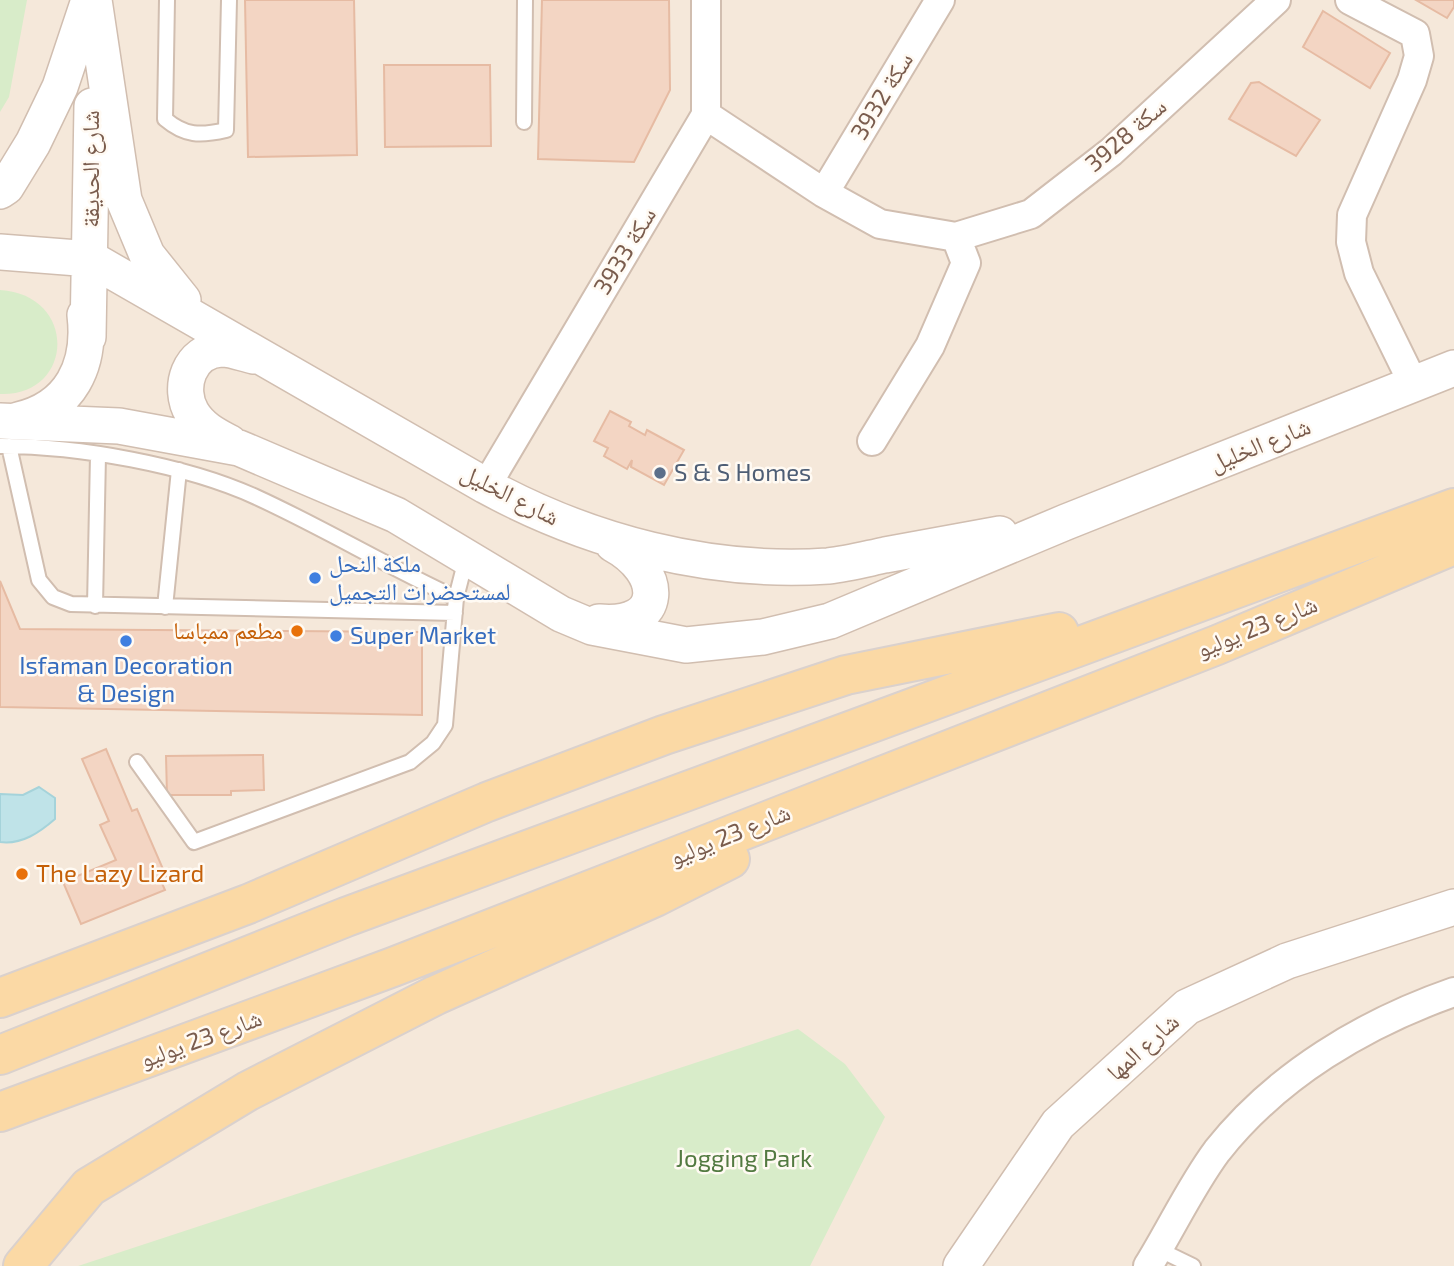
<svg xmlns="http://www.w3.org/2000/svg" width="1454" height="1266" viewBox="0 0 1454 1266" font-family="'Exo 2','Noto Naskh Arabic',sans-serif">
	<rect width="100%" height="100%" fill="#fdf6ec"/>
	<path fill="#f5e8da" d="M0,0H1454V1266H0Z"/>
	<path fill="#d8ecc9" d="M0,0H27L9,97L0,112Z
		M0,290C79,295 74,397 0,394Z
		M798,1029L845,1064L885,1117L810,1266H78Z"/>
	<path fill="#bfe3e8" stroke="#a5d3da" stroke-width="2" d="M39,787L55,798V819C40,832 22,845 0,842V794L23,795Z"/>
	<path fill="#f3d5c3" stroke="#e6bba3" stroke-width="2" d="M245,0H354L357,155L248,157Z
		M542,0H669L670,90L634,162L538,159Z
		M1416,0H1454V7L1447,18Z
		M1323,11L1390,53L1370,88L1303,47Z
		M384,65H490L491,146L385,147Z
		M1259,82L1320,120L1296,156L1229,119L1251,83Z
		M610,411L631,422L629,426L645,435L647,430L684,450L664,485L631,467L632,460L627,469L604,456L608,448L594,441Z
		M0,581L20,629L422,632V715L0,707Z
		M106,749L132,811L137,809L166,876L160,879L165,890L81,924L63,882L116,860L100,825L109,821L82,759Z
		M263,755L264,790L231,791V795H167L166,756Z"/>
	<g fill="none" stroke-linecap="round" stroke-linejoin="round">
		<defs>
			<path id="service" d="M167,0L165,119C185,136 200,136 226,130L229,0
				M524,122L525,0
				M1,446C79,446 186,465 256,497C324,528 388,567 456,598
				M9,446L39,580L53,597L71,604L455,613
				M95,606L98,455
				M165,607L179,470
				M137,762L194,842L410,762L433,743L445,725L456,598L466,559
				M1158,1249L1193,1266"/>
			<path id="minor" d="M1350,0L1415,34L1419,56L1412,80L1352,215L1351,242L1359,273L1413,383
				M706,115L824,193L880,224L956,237L966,263L930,346L872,441
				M824,193L940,0
				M956,237L1031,214L1111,152L1276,0
				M486,486L706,115V0
				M1148,1266C1171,1229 1191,1186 1217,1151C1277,1075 1365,1023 1454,992"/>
			<path id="tertiary" d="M94,0L124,200L147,255L183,300
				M0,191L6,187L33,143L60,87L89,0
				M0,252L91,259L486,486C589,542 709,574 828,566C847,564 866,559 885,555C923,548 962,541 1000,534
				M88,337L92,106
				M18,420C71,408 91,365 85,315
				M0,421L119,426L239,448L396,515L561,614L592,627L686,645L763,637L830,621L1066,522L1454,368
				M230,443C215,435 201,428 192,413C177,388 189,350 222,349C232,349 244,354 254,356
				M599,622C666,628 665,572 613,544
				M961,1266L1058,1124L1187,1007L1287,961L1454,907"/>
			<path id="primary" d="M0,998L248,904L487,802L664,735L846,675L1059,632
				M0,1055L346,917L1454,508
				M0,1112L393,967L652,866L1217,645L1454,545
				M23,1266L89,1187L248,1091L436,995L655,897L730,859"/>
		</defs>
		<use href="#service" stroke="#d1beb0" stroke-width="18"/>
		<use href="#minor" stroke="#d1beb0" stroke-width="32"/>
		<use href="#tertiary" stroke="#d1beb0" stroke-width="38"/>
		<use href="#primary" stroke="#dad1cd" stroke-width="42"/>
		<use href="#service" stroke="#fff" stroke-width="14"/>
		<use href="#minor" stroke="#fff" stroke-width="28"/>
		<use href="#tertiary" stroke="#fff" stroke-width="35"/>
		<use href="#primary" stroke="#fbd9a5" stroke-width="38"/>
	</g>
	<circle fill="#5c6f8a" stroke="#fffaf3" stroke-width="2.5" cx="660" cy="473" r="7"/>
	<g fill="#3f7fe0" stroke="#fffaf3" stroke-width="2.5">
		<circle cx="315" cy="578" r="7"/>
		<circle cx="336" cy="636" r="7"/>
		<circle cx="126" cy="641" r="7"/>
	</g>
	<g fill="#e8710a" stroke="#fffaf3" stroke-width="2.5">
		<circle cx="297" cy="631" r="7"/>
		<circle cx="22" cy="874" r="7"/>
	</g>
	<g text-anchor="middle" stroke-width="5" stroke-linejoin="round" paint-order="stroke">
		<g font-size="24" fill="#7a5c4d" stroke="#fffaf3">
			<text transform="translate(882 96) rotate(-59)" y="8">سكة 3932</text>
			<text transform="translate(1126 135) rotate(-41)" y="8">سكة 3928</text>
			<text transform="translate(91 169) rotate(-90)" y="8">شارع الحديقة</text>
			<text transform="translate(625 251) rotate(-59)" y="8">سكة 3933</text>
			<text transform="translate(1260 445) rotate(-22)" y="8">شارع الخليل</text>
			<text transform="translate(510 495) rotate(27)" y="8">شارع الخليل</text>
			<text transform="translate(1257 627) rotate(-22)" y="8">شارع 23 يوليو</text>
			<text transform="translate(730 835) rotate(-22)" y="8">شارع 23 يوليو</text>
			<text transform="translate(201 1039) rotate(-20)" y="8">شارع 23 يوليو</text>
			<text transform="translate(1143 1047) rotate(-42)" y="8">شارع المها</text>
		</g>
		<g font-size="24" fill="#4e5e75" stroke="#fffaf3" text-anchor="start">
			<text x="674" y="481">S &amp; S Homes</text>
		</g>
		<g font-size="24" fill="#366cbe" stroke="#fffaf3" text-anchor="start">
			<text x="329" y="572">ملكة النحل<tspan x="329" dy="28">لمستحضرات التجميل</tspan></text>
			<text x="350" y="644">Super Market</text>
			<text x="126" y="674" text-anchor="middle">Isfaman Decoration<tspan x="126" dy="28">&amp; Design</tspan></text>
		</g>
		<g font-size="24" fill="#c56008" stroke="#fffaf3" text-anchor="end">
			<text x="283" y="639">مطعم ممباسا</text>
			<text x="36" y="882" text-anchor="start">The Lazy Lizard</text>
		</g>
		<g font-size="24" fill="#537a41" stroke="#fffaf3">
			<text x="744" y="1167">Jogging Park</text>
		</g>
	</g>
</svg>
